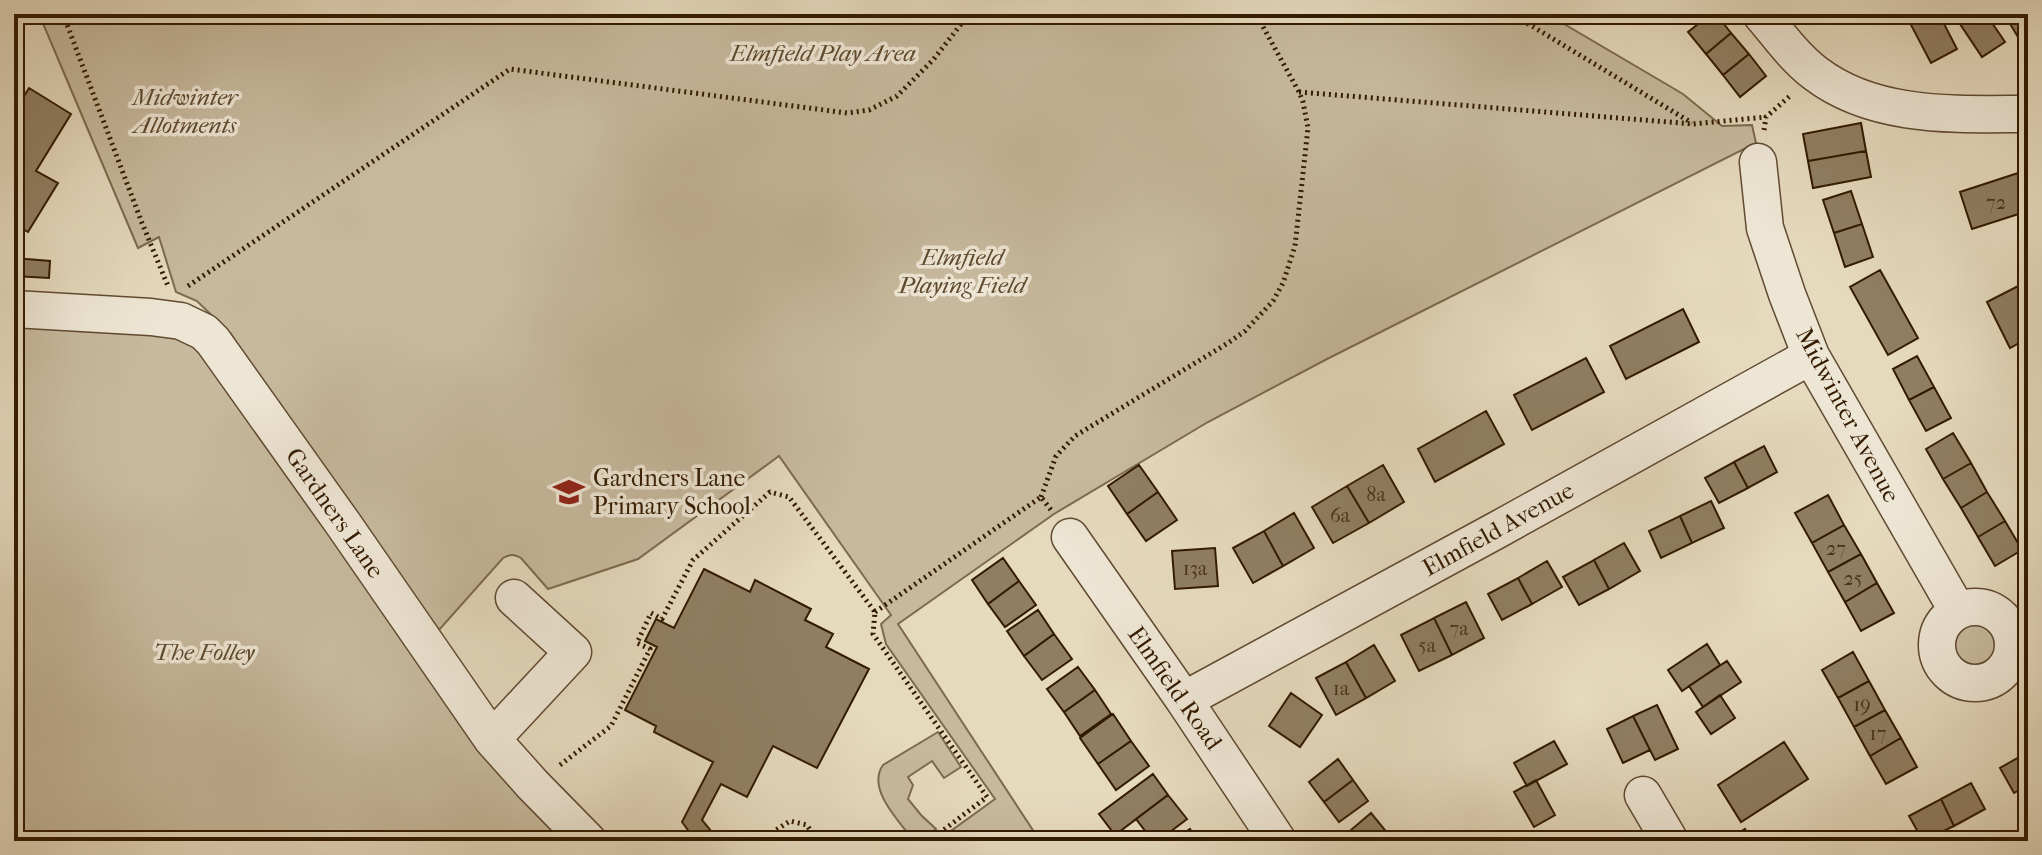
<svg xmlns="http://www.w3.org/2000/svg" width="2042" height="855" viewBox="0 0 2042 855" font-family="'IM FELL French Canon',serif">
	<rect width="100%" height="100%" fill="#e5d9be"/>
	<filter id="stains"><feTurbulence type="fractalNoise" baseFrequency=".0025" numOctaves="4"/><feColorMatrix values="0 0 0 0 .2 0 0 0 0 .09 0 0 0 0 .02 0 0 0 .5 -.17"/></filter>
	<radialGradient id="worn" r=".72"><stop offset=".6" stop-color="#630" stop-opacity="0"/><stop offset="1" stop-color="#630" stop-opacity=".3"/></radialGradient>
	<path fill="#c7b99e" stroke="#7d6a4f" stroke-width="2" d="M39,14H1547L1683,94L1722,126L1752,125L1756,143L1329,358L1208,422L1054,514L898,624L1040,841H937L995,799L886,644L881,624L891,615L779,456L638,559L548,589L521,558C514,554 510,554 503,558L439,630L357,528L231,334L197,301L176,292L159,237L138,248Z
		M14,309L181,321L588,841H14Z
		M1942 645a34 34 0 1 1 68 0a34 34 0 1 1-68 0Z
		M938,732L961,767L944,778L932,761L908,777L913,785L908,799L921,815L936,829L919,841H914C900,822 866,789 883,765Z"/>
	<path fill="#907e63" stroke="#331b00" stroke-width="2" d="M1711,14H1716L1731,33L1706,54L1688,32Z
		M1930,14H1939L1957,49L1931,63L1911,25Z
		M1962,14H1986L2005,42L1982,57L1956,18Z
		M2010,14H2028L2027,52L2006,17Z
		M1731,33L1749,54L1723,75L1706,54Z
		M1749,54L1766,76L1740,97L1723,75Z
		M29,88L71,114L36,171L58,183L28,232L14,224V112Z
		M1861,123L1866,151L1808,161L1803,134Z
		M1866,151L1871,177L1813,188L1808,161Z
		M2021,172L2028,194V211L1972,229L1960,192Z
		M1851,191L1862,224L1834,233L1823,200Z
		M1862,224L1873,257L1845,267L1834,233Z
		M14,258L50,261L49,278L14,276Z
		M1880,270L1918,338L1888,355L1850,287Z
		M2028,281V338L2010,348L1987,302Z
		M1683,309L1699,342L1626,379L1610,346Z
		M1917,356L1934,387L1909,400L1893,369Z
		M1586,358L1604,392L1532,430L1514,395Z
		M1934,387L1951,418L1926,431L1909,400Z
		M1486,411L1504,444L1435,482L1418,449Z
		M1953,433L1971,463L1943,479L1926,449Z
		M1764,446L1777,472L1748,488L1734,462Z
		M1734,462L1748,488L1719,503L1705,478Z
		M1971,463L1987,492L1961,508L1943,479Z
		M1139,465L1158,492L1127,514L1108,486Z
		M1383,465L1404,502L1369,523L1347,486Z
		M1347,486L1369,523L1333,543L1312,507Z
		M1158,492L1177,520L1146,541L1127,514Z
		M1987,492L2005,521L1978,537L1961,508Z
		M1828,495L1844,525L1812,543L1795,513Z
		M1711,501L1724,528L1692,543L1680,516Z
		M1294,513L1314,548L1283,566L1264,531Z
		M1680,516L1692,543L1661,558L1649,531Z
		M2005,521L2022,550L1995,566L1978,537Z
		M1844,525L1861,554L1828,572L1812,543Z
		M1264,531L1283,566L1253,583L1233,548Z
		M1624,543L1640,571L1609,589L1594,560Z
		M1215,548L1218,586L1175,589L1172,551Z
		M1861,554L1877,583L1845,602L1828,572Z
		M1003,558L1019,581L988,604L972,580Z
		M1594,560L1609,589L1579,605L1563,577Z
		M1547,561L1562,587L1532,604L1518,578Z
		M704,569L750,592L755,580L811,609L805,620L833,634L826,647L869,669L817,768L773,746L747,797L721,784L702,820L719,841H696L682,822L713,762L654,732L656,726L625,710L657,647L645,641L656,619L674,628Z
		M1518,578L1532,604L1502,620L1488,594Z
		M1019,581L1036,605L1005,627L988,604Z
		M1877,583L1894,613L1861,631L1845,602Z
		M1466,602L1484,638L1452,655L1434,618Z
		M1038,610L1054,634L1024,656L1007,631Z
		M1434,618L1452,655L1419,671L1401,635Z
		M1054,634L1072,659L1042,680L1024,656Z
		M1707,644L1720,665L1682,691L1668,670Z
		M1374,645L1395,681L1366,698L1346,662Z
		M1853,652L1869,681L1838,698L1822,670Z
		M1727,661L1741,682L1703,707L1689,686Z
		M1346,662L1366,698L1336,715L1316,678Z
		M1078,667L1095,690L1064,712L1047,689Z
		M1869,681L1885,710L1854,727L1838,698Z
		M1095,690L1111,714L1080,736L1064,712Z
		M1291,693L1322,715L1300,747L1269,726Z
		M1720,695L1735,718L1711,734L1696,712Z
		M1657,705L1678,749L1655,760L1633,716Z
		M1885,710L1901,738L1870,756L1854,727Z
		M1113,714L1131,741L1098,764L1080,738Z
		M1633,716L1650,750L1623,763L1607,729Z
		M1901,738L1917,767L1886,784L1870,756Z
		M1131,741L1149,766L1116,790L1098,764Z
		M1554,741L1567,764L1527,786L1514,763Z
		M1784,742L1808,779L1741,822L1718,785Z
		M2028,752V785L2014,793L2000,768Z
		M1338,759L1353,780L1324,802L1309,782Z
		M1153,774L1168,795L1115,835L1099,814Z
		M1353,780L1368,801L1339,822L1324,802Z
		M1536,780L1555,815L1534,827L1514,792Z
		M1971,783L1985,809L1954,826L1941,799Z
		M1168,795L1187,819L1158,841H1153L1136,819Z
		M1941,799L1954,826L1923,841L1909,816Z
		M1371,813L1393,840L1350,841L1345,835Z
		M1190,829L1198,841H1172Z
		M1745,829L1752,841H1726Z
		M882,832L889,840L893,838L896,841H871Z"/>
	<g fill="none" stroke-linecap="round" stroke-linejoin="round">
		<defs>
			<path id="minor" d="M1761,14C1778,34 1794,57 1815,73C1875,119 1956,114 2028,114
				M1758,162L1765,228L1787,294L1811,356L1957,610
				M14,309L151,317L181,321L204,332L213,341L344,525L492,739L533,785L588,841
				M1070,537L1184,700L1278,841
				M1937 645a38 38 0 1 1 76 0a38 38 0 1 1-76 0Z
				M1184,700L1497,530L1811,356
				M492,739L573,652L514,598
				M1643,795L1670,841"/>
		</defs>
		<use href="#minor" stroke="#604a30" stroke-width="39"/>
		<path stroke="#331b00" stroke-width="5" stroke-dasharray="2 4" stroke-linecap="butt" d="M63,14L142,223L168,286
			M1512,14L1692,123
			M1299,92L1693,124L1766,117
			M1764,130L1766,117L1791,95
			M188,286L510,69L847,113L869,110L897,96L933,60L969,14
			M1041,497L1056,456L1075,436L1228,343L1245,331L1273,301L1283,283L1295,246L1308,128L1303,102L1299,92L1256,14
			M875,612L1041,497L1051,510
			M560,765L611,726L650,649L637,643L651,613L662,619L693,560L770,492L789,497L875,612L873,634L987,797L929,841
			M817,839L826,837L837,841
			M773,841L776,830L790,821L807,825L817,841"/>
		<use href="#minor" stroke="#eee6d5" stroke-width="36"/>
	</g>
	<defs>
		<symbol id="school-bare" viewBox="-9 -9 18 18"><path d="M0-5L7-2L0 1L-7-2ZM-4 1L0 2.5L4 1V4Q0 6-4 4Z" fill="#8f2418" stroke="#eee6d5" stroke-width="2.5" paint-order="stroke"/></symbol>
	</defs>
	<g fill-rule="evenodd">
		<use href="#school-bare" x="547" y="470" width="44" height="44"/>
	</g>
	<g text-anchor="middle" stroke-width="7" stroke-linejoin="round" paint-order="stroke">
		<g font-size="20" fill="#4a3419">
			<text x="1996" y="209">72</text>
			<text x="1376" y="501">8a</text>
			<text x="1340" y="522">6a</text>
			<text x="1836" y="555">27</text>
			<text x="1195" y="575">13a</text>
			<text x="1853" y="585">25</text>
			<text x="1459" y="635">7a</text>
			<text x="1427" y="652">5a</text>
			<text x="1341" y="695">1a</text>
			<text x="1862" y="711">19</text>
			<text x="1878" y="740">17</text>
		</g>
		<g font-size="24" font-style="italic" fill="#5f4a2f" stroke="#eee6d5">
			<text x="823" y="61">Elmfield Play Area</text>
			<text x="185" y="105">Midwinter<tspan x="185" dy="28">Allotments</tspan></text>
			<text x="962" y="265">Elmfield<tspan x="962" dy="28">Playing Field</tspan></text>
			<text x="204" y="660">The Folley</text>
		</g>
		<g font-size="24" fill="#331b00" stroke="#eee6d5">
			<text transform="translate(1848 415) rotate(62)" y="8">Midwinter Avenue</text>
			<text transform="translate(335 513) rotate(55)" y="8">Gardners Lane</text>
			<text transform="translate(1498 529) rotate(-29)" y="8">Elmfield Avenue</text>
			<text transform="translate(1175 688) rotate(55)" y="8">Elmfield Road</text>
		</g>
		<g font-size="24" fill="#331b00" stroke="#eee6d5" text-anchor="start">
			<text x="593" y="486">Gardners Lane<tspan x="593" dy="28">Primary School</tspan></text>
		</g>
	</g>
	<rect width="2042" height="855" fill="none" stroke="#e5d9be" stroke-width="48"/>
	<rect x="16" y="16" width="2010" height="823" fill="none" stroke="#331b00" stroke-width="4"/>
	<rect x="24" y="24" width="1994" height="807" fill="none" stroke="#331b00" stroke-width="2"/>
	<rect width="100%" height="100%" filter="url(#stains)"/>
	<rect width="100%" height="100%" fill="url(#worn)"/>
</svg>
